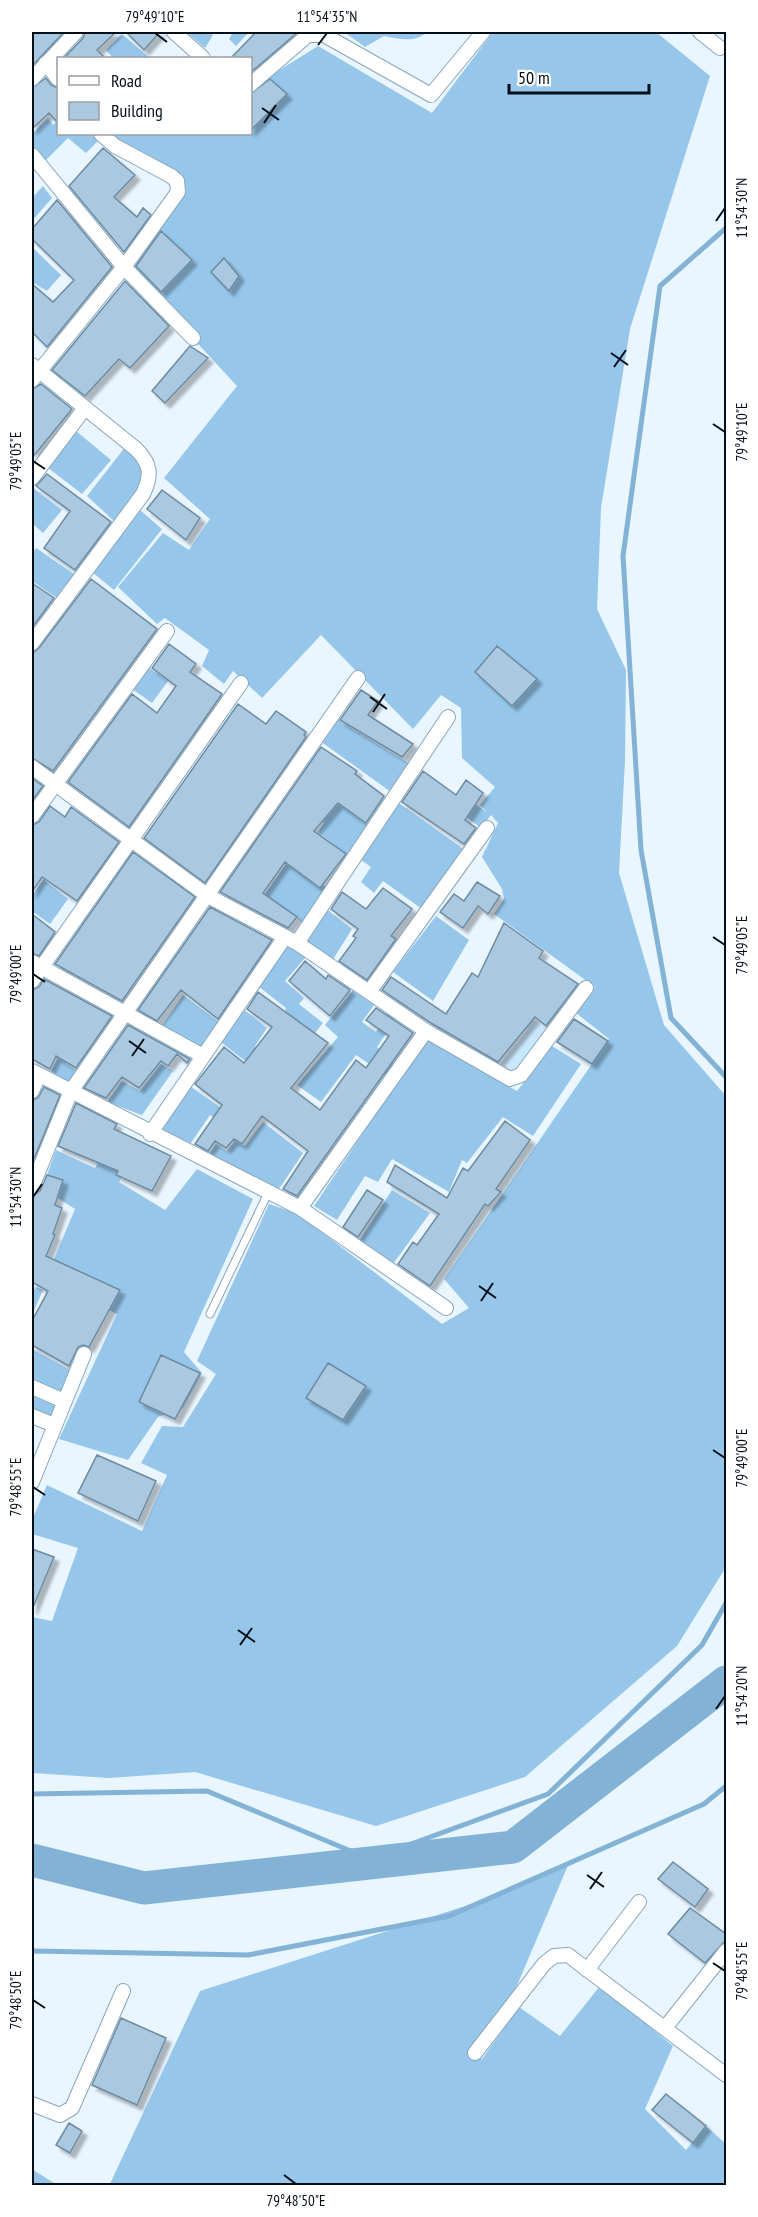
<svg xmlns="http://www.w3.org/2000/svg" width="758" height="2217" viewBox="0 0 758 2217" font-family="'PT Sans Narrow',sans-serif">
	<defs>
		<filter id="shadow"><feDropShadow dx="5" dy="5" stdDeviation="1.5" flood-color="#0004"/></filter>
	</defs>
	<rect width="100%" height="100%" fill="#e9f5ff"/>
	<path fill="#c9e7fd" d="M522,1011L548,1031L515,1073L498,1067L528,1029L516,1020Z"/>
	<path fill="#96c7eb" d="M186,32H208L213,35L205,48Z
		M233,32H249L236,46L229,39Z
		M344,32H427C415,43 400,39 384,36L365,47Z
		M493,32H656L710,76L630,329L601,508L597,609L626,670L625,761L619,873L664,1025L726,1096V1567L677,1646L525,1777L376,1826L195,1772L109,1778L32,1773V1617L52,1621L78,1548L32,1534V1520L47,1485L142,1531L167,1475L141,1463L162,1426L183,1427L216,1374L197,1361L269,1204L298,1214L442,1324L469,1308L444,1279L609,1039L576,1013L595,987L494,914L504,899L502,889L482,857L498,823L491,815L481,828L452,806L470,809L475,804L487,812L480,805L495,787L462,758L461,708L441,695L413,729L321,635L262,698L233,671L224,684L202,666L209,650L165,618L157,624L118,587L163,533L189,550L210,519L164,478L237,386L127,267L185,189L178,176L108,134H250L251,88L318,46L432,113Z
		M122,34L150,58H113L106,50Z
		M48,118L53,125L58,120V134H95L100,139L86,153L68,138L44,162L32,148V134Z
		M43,186L52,198L32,221V198Z
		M32,247L61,275L47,291L32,282Z
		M76,431L111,460L82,494L47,467Z
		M126,446L145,473L137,492L115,522L87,496Z
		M32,487L62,510L43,533L32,523Z
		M140,510L162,529L114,590L92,572Z
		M36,548L74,574L57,598L32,581V553Z
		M148,667L168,681L152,703L132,689Z
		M335,718L410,764L391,792L320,741Z
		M331,796L370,827L349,856L318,832L324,823L316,817Z
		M396,801L465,850L422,909L383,881L374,893L361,882L371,867L358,858Z
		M66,850L45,881L68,899L50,924L32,911V895Z
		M288,861L329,889L305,925L265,894Z
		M325,908L352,929L332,961L304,940Z
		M436,916L469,940L433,1001L393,972Z
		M285,945L297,948L305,958L285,981L304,998L299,1004L323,1023L311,1038L284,1015L286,1008L258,986Z
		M353,990L374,1005L362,1022L376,1032L388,1012L395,1020L377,1047L397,1066L388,1077L356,1055L321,1102L297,1085L338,1037L325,1025Z
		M183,995L220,1023L202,1051L162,1026Z
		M242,1008L267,1028L255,1046L295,1079L287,1093L222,1043Z
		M78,1019L91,1026L65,1063L80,1073L72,1085L51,1071Z
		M427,1038L517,1091L552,1046L581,1064L533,1136L503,1117L467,1163L462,1160L449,1192L392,1159L378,1182L365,1176L337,1220L314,1206Z
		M161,1064L173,1071L142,1115L107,1102L122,1081L140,1091Z
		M190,1086L231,1115L223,1125L210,1115L191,1143L159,1129Z
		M263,1122L303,1153L277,1192L208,1156L216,1144L227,1151L235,1141L245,1146Z
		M117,1131L139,1148L119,1182L165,1210L197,1169L253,1199L184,1352L202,1373L183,1408L158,1417L128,1460L59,1439L117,1314L46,1278L75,1209L42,1188L56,1150L95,1168Z
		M392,1190L430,1213L393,1264L359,1241Z
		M36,1287L43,1290L32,1315V1293Z
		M32,1349L73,1372L62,1396L32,1383Z
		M32,1391L59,1403L52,1420L32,1411Z
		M569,1863L507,2009L475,2053L482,2059L519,2007L560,2036L600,1986L673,2046L645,2109L686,2150L706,2126L726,2144V2185L109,2186L200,1991L487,1899Z
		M32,2169L57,2185H32Z"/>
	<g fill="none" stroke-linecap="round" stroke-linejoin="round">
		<path stroke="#82b3d6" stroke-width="5" d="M726,228L660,286L623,556L641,850L671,1018L726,1077
			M32,1794L207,1791L370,1859L548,1794L702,1645L726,1603
			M32,1951L248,1955L449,1916L704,1804L726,1786"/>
		<path stroke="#82b3d6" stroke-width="33" d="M32,1860L144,1888L513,1847L726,1682"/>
	</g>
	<path fill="#aac9e0" stroke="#6d8ba0" stroke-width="1.5" filter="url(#shadow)" d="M32,32H64L32,66Z
		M85,32H116L97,50L105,58H64L83,38Z
		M126,32H160L144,50Z
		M256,32H298L250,73V58H231Z
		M46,78L51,85L58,88V123L49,113L32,129V88Z
		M270,79L287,94L250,131V94Z
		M103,148L135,175L114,197L137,217L143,208L151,215L124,252L69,186Z
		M57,200L112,267L47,347L32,332V284L53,302L74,280L32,239V229Z
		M161,231L192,260L161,292L136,266Z
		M224,258L239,276L229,291L211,272Z
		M125,281L169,326L130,368L119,359L85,396L52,370Z
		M190,346L208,358L165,403L152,391Z
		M41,384L72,409L32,458V389Z
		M47,474L111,522L75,570L44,548L70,511L36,486Z
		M162,490L200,518L186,540L147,509Z
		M91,579L157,629L53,771L32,758V654L39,648Z
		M32,583L54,598L34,625L32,623Z
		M169,644L196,664L190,672L222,694L129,827L68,782L132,694L157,713L176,686L152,668Z
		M497,646L537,679L512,706L475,672Z
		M361,690L378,701L368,715L413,744L402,757L340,720Z
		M238,704L266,724L276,711L306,732L304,735L306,737L205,883L144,838Z
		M321,747L357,771L355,774L384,796L366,823L338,803L314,831L346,854L320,888L285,862L263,893L297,917L288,928L220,892Z
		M423,771L456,795L466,780L483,793L465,820L476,828L464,844L402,802Z
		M32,778L43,786L32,801Z
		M50,806L65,817L71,807L119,842L77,901L42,877L32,892V825L39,822Z
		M133,852L195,897L122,1001L55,964Z
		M477,882L500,896L488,914L478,906L463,928L440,912L454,894L464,901Z
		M383,888L412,909L391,936L396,939L367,980L339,961L356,938L353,936L358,929L331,909L342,892L366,909Z
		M210,907L272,940L218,1019L181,990L157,1021L138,1010Z
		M32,914L55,932L39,956L32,953Z
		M504,923L543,951L539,958L578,984L546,1026L535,1017L498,1062L431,1023L382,990L391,977L446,1014L472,973L478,977Z
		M305,961L326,979L328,975L350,990L330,1016L289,981Z
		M44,979L112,1016L76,1068L56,1056L50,1069L32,1059V990L39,987Z
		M258,992L328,1043L291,1088L320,1110L356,1060L366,1068L389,1036L366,1020L376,1008L413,1033L297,1196L283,1189L308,1151L262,1116L242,1144L234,1139L226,1148L215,1141L208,1151L195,1144L222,1105L195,1084L224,1047L244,1063L272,1027L247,1009Z
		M574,1019L608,1041L592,1064L557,1042Z
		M128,1025L190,1059L187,1063L177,1054L168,1066L161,1061L139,1088L122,1077L106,1098L84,1088Z
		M44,1087L60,1095L32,1164V1100L38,1098Z
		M76,1103L117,1124L114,1129L171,1156L152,1191L116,1175L118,1171L58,1146Z
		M505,1121L530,1140L496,1189L501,1192L488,1206L485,1204L430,1286L398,1264L413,1242L417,1245L439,1214L387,1182L395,1165L447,1198L463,1168L468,1171Z
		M47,1175L63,1180L55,1205L62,1208L53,1234L55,1235L46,1256L120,1290L89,1347L83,1345L78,1347L69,1366L32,1345V1321L48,1291L32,1282V1196L40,1191Z
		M367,1190L383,1200L358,1237L343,1227Z
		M161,1355L200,1373L175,1419L139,1402Z
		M328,1363L366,1386L343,1420L306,1398Z
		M97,1455L156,1481L138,1521L78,1493Z
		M32,1549L54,1557L32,1610Z
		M673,1862L708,1889L695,1907L658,1879Z
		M690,1908L726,1934V1940L705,1963L668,1934Z
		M121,2018L166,2038L137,2105L92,2085Z
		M666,2094L706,2126L693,2143L652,2110Z
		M69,2123L82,2131L70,2153L56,2145Z"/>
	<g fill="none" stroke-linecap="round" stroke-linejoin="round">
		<defs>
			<path id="service" d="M210,1314L268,1193"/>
			<path id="minor" d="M174,32L203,58
				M700,32L720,48
				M46,63L58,79
				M32,79L76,32
				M250,85L308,35H324L431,95L483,32
				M32,155L124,267L193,338
				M32,365L136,449C151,464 152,475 143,494L32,643
				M32,380L124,267L178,192L177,181L171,176L115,146L101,134
				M32,478L85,408
				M32,767L208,896L297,943L426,1031L510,1079L521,1075L586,988
				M32,816L167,631
				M297,943L448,717
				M32,962L203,1056
				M32,981L241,683
				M369,992L487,828
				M32,1071L300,1208L446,1308
				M32,1091L39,1075
				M150,1134L285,937
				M32,1187L71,1091L358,678
				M300,1208L426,1031
				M32,1387L64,1401
				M32,1416L54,1425
				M32,1482L84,1354
				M587,1970L639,1902
				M665,2028L726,1951
				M475,2053L544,1964L554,1956L568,1955L726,2075
				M32,2104L60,2115L72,2108L123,1991"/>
		</defs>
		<use href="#service" stroke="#88a6bc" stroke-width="9"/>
		<use href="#minor" stroke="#88a6bc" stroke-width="16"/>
		<use href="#service" stroke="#fff" stroke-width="7"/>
		<use href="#minor" stroke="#fff" stroke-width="14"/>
	</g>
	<path fill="none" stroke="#050f17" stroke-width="2" d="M155,33L167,42M318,45L327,33M262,108L279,120M264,123L276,105M716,221L725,208M611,353L628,365M614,367L626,350M713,424L725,432M33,461L45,469M370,697L387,709M373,712L385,694M713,937L725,945M33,974L45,982M129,1041L146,1053M132,1056L144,1039M33,1197L42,1184M479,1286L496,1298M481,1301L493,1283M713,1450L725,1458M33,1487L45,1495M238,1630L255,1642M240,1645L252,1628M716,1709L725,1696M587,1875L604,1887M590,1889L602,1872M713,1963L725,1971M33,2000L45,2008M284,2175L296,2184"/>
	<rect width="758" height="2217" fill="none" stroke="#ffffff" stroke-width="66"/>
	<rect x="57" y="57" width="195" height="78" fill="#ffffff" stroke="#9b9fa2" stroke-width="1.5"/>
	<rect x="69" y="76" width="30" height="9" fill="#ffffff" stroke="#9b9fa2" stroke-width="1.5"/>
	<text x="111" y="87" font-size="18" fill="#050f17">Road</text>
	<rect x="69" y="102" width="30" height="18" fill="#aac9e0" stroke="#9b9fa2" stroke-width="1.5"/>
	<text x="111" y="117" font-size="18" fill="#050f17">Building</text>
	<path d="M509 84v9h140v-9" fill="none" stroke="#050f17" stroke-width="3"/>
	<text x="518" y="84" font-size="18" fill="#050f17" stroke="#ffffff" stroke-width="4.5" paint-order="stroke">50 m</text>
	<rect x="33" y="33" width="692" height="2151" fill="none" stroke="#050f17" stroke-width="2"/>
	<g font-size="15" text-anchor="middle" fill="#050f17">
		<text x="155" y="22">79°49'10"E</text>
		<text x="327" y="22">11°54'35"N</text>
		<text transform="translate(742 208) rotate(-90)" y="5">11°54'30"N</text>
		<text transform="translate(742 432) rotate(-90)" y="5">79°49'10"E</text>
		<text transform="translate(16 461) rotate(-90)" y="5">79°49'05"E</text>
		<text transform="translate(742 945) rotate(-90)" y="5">79°49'05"E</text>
		<text transform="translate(16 974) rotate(-90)" y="5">79°49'00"E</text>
		<text transform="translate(16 1197) rotate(-90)" y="5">11°54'30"N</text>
		<text transform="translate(742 1458) rotate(-90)" y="5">79°49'00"E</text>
		<text transform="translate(16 1487) rotate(-90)" y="5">79°48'55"E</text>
		<text transform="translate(742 1696) rotate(-90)" y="5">11°54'20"N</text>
		<text transform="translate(742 1971) rotate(-90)" y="5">79°48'55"E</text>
		<text transform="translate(16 2000) rotate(-90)" y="5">79°48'50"E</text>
		<text x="296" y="2206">79°48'50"E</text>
	</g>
</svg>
